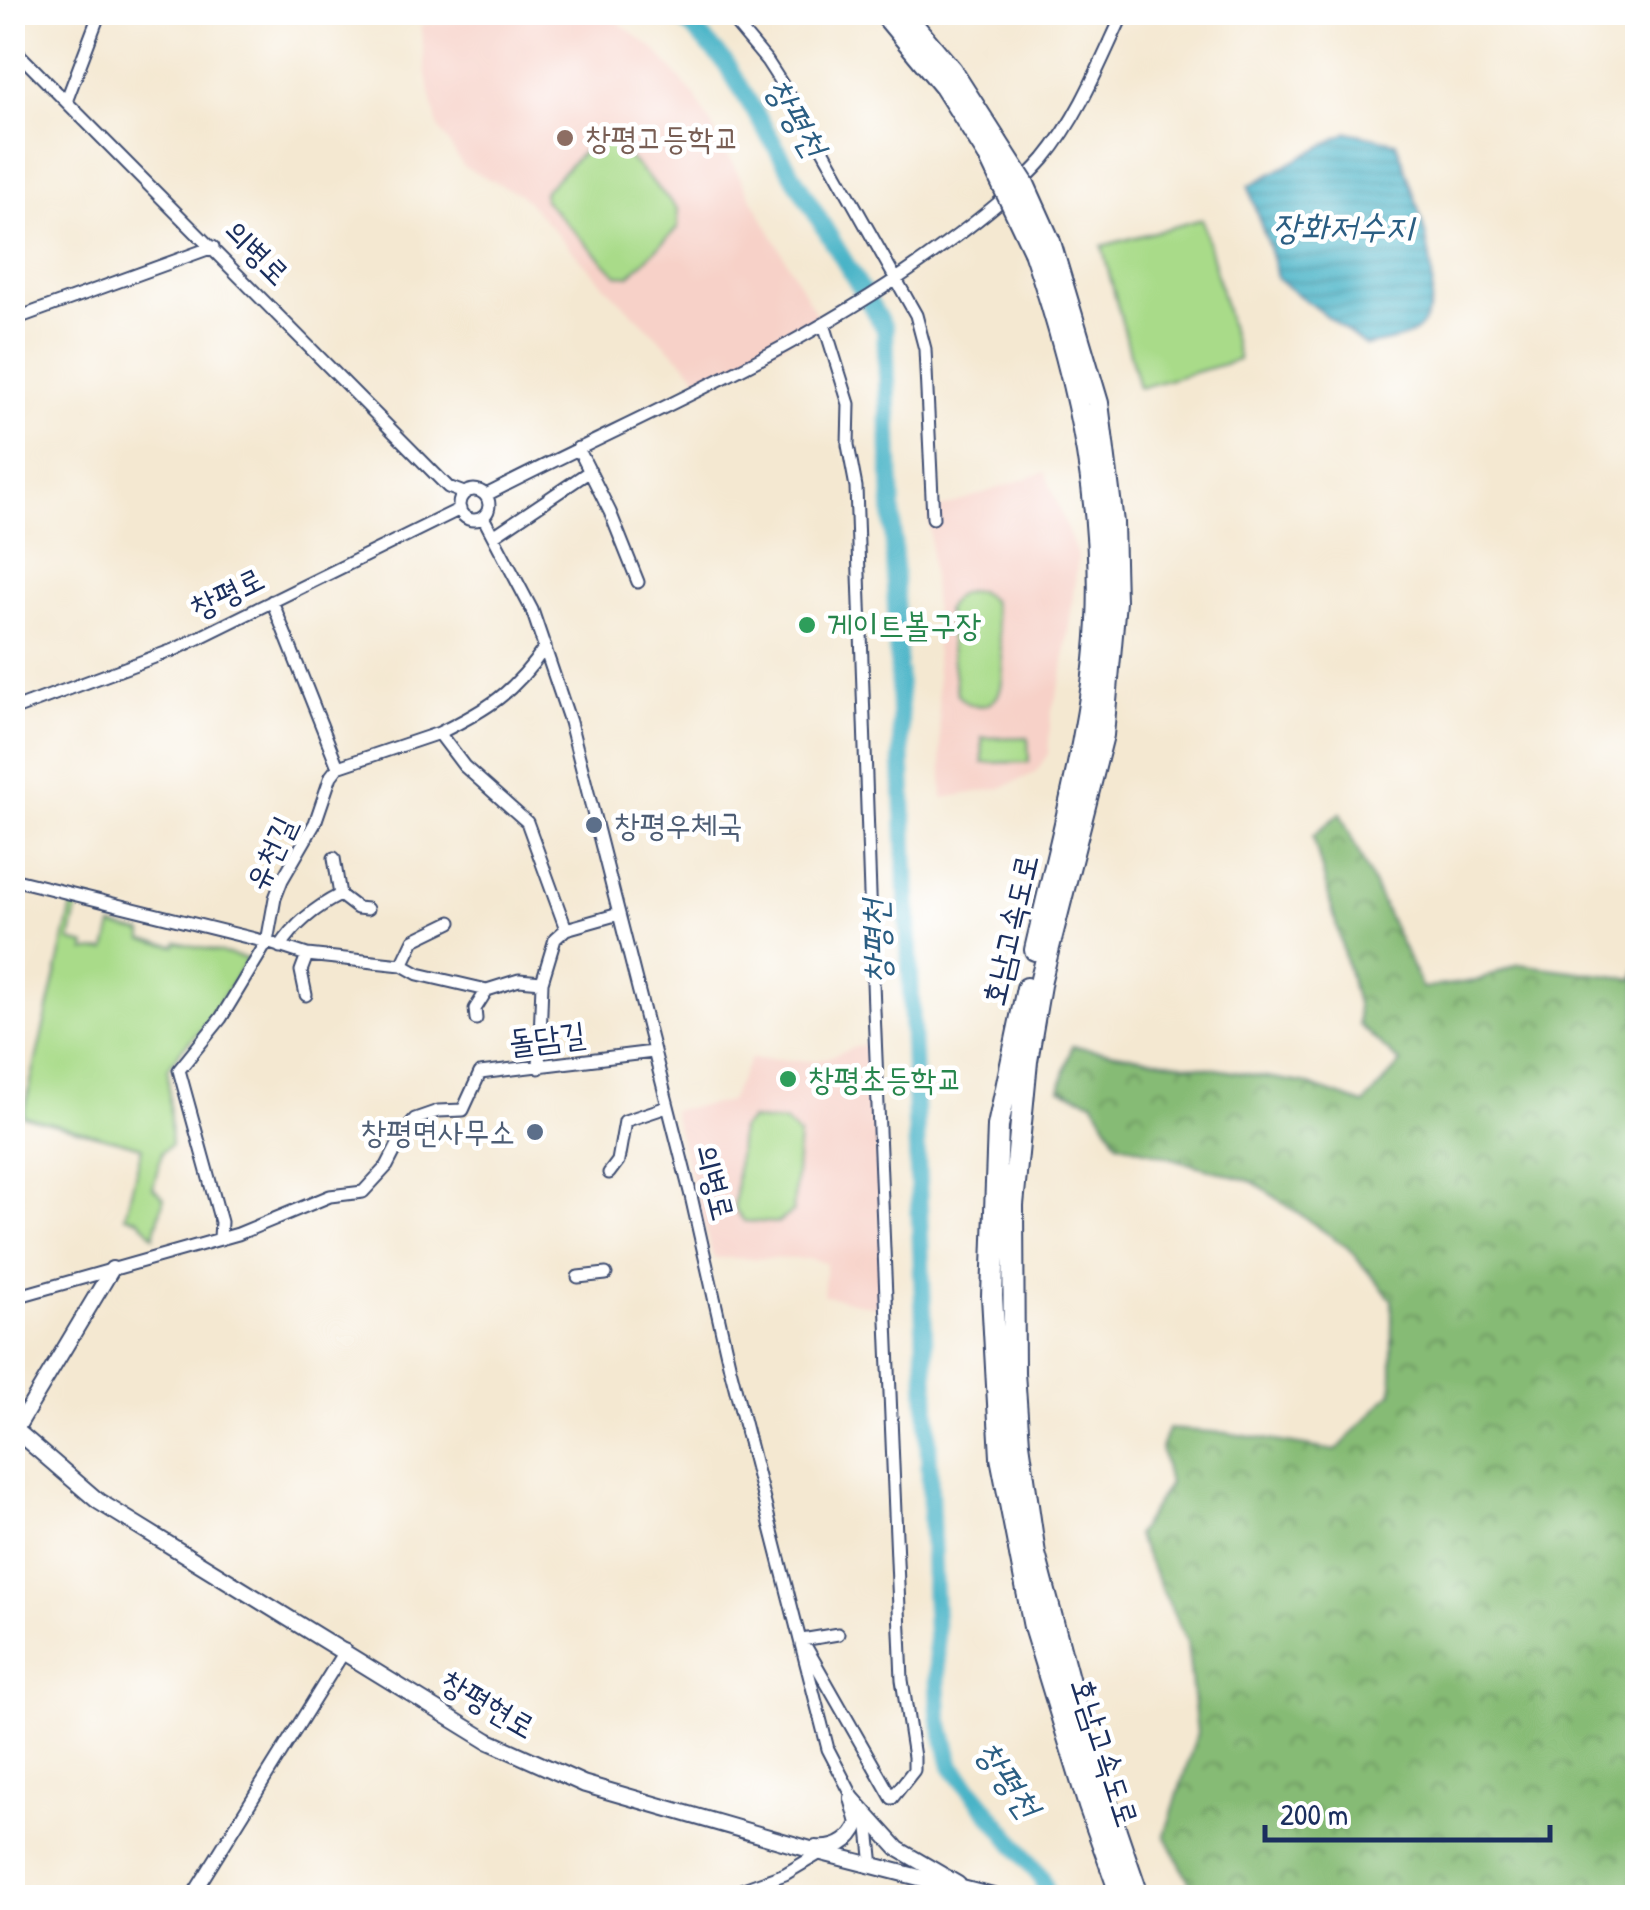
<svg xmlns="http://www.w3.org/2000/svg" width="1650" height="1910" viewBox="0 0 1650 1910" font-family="'Patrick Hand','Poor Story',sans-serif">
	<defs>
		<pattern id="forest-crowns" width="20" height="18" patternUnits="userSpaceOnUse" patternTransform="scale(2.5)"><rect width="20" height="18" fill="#86bb75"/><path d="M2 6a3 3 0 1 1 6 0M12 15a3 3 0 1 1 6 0" fill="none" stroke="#6d9863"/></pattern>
		<pattern id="water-rules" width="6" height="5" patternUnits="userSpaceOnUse" patternTransform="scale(2.5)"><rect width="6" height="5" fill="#49b4c7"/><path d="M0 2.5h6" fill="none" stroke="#3c93a5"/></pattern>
	</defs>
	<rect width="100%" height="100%" fill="#fff"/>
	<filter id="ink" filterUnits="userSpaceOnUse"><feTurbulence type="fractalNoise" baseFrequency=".01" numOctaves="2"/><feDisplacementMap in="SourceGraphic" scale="20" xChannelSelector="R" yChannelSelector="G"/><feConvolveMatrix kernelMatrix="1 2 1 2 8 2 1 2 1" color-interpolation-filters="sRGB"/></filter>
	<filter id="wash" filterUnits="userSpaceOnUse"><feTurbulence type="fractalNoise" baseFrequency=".0048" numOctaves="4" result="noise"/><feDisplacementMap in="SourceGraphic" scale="40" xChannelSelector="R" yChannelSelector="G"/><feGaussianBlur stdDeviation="2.25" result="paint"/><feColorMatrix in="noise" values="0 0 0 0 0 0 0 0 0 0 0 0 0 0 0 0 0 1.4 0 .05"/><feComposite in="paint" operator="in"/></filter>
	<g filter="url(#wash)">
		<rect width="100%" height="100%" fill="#f4e8d1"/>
		<path fill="#f7d1c8" d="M474,13H606L654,49L695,96L821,323L703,386L693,371L608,289L520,194L464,167L438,127L426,75L421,25L474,20Z
			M1045,472L1078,558L1062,677L1051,713L1048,754L1035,773L1001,788L943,798L929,512Z
			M872,1041L884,1309L823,1295L826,1263L812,1259L713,1258L672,1110L729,1102L750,1059L817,1061Z"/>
		<path fill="#a9db89" stroke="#628574" stroke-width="2.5" d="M596,138L612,140L678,209V228L629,276L617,275L544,200V191Z
			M1202,219L1239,360L1139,388L1102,246Z
			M979,591L992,601C996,625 1018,698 985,705C972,708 965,703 957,694L946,610C953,593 961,592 979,591Z
			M1028,737L1029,762L983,763L982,738Z
			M72,906L78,907L70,941L86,945L85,951L106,950L112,926L143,933V940L175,946L177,942L248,959L203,1028L181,1050L168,1069L171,1145L162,1152L153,1188L164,1198L154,1236L138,1219L125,1216L142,1147L23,1116Z
			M750,1120L785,1122L799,1135L793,1212L777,1223L744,1221L734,1208L740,1129Z"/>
		<path fill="url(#forest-crowns)" stroke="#50756a" stroke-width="2.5" d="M1340,813L1422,988L1476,981L1519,964L1634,979L1637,964V1897H1197L1165,1835L1197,1733L1187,1642L1136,1535L1169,1484L1161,1448L1168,1429L1227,1433L1336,1451L1392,1392V1300L1347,1247L1253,1182L1117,1142L1093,1101L1060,1089L1072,1046L1303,1083L1364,1104L1401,1063L1359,1025L1357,1004L1313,836Z"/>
		<path fill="url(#water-rules)" stroke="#327292" stroke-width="2.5" d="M1348,132L1396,142C1410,183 1460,306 1412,334C1400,341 1380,342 1366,346L1277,279C1272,247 1256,218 1249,186Z"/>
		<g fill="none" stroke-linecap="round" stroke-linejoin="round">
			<path stroke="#49b4c7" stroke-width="18" d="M677,12L725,62L885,329L939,1717L952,1766L1041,1877L1049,1898"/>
		</g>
	</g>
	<g filter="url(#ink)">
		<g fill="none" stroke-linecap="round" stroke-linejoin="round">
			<defs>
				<path id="minor" d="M726,12L767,61L816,137L916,315L925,349L933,518
					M12,47L448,487L464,493
					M67,99L100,12
					M12,320L213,247
					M824,324L849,404L848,445L856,487L874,1010L902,1680L914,1757V1770L892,1798L802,1640L838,1634
					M578,448L610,512L638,582
					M459 505a15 15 0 1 1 30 0a15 15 0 1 1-30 0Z
					M486,495C641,415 806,349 946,244C980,219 1016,191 1044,159C1079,117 1101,61 1124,12
					M483,517L532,610L570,722L691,1196L730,1368L828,1749L869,1828L873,1866
					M495,535L590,471
					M545,647C514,693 488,709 439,733L464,766L527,822L566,929
					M12,710L176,649L460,509
					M338,767L439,733
					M334,858L340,895
					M12,879L267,942L275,898L282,880L315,823L331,776L338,767L272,601
					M280,947C295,924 316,907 340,895L357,908L367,909
					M402,965L418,974L487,990L519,980L542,982L555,939L566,929L619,914
					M306,995L301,971L307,955
					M476,1019L475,1009L487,990
					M539,1068L542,982
					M609,1173L618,1161L625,1121L667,1107
					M220,1237L221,1222L179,1070L221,1018L267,942L307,955L402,965L414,940L451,922
					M578,1277L606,1274
					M12,1298L238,1234L330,1196L363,1192L387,1166L406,1129L415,1119L438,1111L463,1110L480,1073L653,1052
					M738,1891L785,1874L822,1852
					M191,1898L345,1650"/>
				<path id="tertiary" d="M12,1436L112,1269
					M816,1848C836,1850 851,1842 859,1823L852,1798L898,1849L958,1884"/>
				<path id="secondary" d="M12,1427L98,1501L488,1741L584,1784L812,1850L999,1898"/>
				<path id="motorway" d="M883,12L945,87L989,156
					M902,12L951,70L997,142
					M1050,242L1098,403L1113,523L1115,601L1103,735L1041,979L1027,1061L1013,1205L1014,1373L1019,1443L1035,1554L1082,1731L1139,1898
					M1034,251C1079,383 1110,520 1095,660C1084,758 1057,854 1035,950
					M1027,988L998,1126L992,1296L1001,1457L1034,1627L1089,1806L1122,1898"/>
			</defs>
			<use href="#minor" stroke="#3c4b6f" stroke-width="15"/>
			<use href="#tertiary" stroke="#3c4b6f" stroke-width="18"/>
			<use href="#secondary" stroke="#3c4b6f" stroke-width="19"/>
			<use href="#motorway" stroke="#3c4b6f" stroke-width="24"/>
			<use href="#minor" stroke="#fff" stroke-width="11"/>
			<use href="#tertiary" stroke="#fff" stroke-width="14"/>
			<use href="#secondary" stroke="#fff" stroke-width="15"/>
			<use href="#motorway" stroke="#fff" stroke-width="20"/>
			<defs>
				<path id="motorway-bridge" d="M997,142L1024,184L1050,242
					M989,156L1034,251"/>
			</defs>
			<use href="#motorway-bridge" stroke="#3c4b6f" stroke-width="24" stroke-linecap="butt"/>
			<use href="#motorway-bridge" stroke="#fff" stroke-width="20"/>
		</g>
	</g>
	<circle fill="#8d6e63" stroke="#fff" stroke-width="4" cx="565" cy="138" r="10"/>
	<g fill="#2e9e5b" stroke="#fff" stroke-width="4">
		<circle cx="807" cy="625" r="10"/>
		<circle cx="788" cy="1079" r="10"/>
	</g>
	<g fill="#5c6f8a" stroke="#fff" stroke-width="4">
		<circle cx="594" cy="825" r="10"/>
		<circle cx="535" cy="1132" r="10"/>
	</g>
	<g text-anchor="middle" stroke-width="9" stroke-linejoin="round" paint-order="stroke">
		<g font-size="32" fill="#785e54" stroke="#fff" text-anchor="start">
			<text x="585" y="149">창평고등학교</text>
		</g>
		<g font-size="32" fill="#1b2f5e" stroke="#fff">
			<text transform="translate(257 252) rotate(45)" y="11">의병로</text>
			<text transform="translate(227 593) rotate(-26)" y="11">창평로</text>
			<text transform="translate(270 853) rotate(-65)" y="11">유천길</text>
			<text transform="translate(1010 930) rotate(-77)" y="11">호남고속도로</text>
			<text transform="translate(547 1038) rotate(-7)" y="11">돌담길</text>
			<text transform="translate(715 1182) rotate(76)" y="11">의병로</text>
			<text transform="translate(488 1704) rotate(30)" y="11">창평현로</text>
			<text transform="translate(1105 1752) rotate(72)" y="11">호남고속도로</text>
		</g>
		<g font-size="32" fill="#27864d" stroke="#fff" text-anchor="start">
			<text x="827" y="636">게이트볼구장</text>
			<text x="808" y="1090">창평초등학교</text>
		</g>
		<g font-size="32" fill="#4e5e75" stroke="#fff" text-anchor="start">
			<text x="614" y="836">창평우체국</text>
			<text x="515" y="1143" text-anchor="end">창평면사무소</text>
		</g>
		<g font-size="35" font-style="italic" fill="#2b5e83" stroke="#fff">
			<text transform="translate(796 117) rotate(59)" y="12">창평천</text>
			<text x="1343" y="239">장화저수지</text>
			<text transform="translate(876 942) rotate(-92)" y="12">창평천</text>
			<text transform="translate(1008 1779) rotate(55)" y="12">창평천</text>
		</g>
	</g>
	<rect width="1650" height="1910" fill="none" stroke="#fff" stroke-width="50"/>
	<path d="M1265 1825v15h285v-15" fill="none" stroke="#1b2f5e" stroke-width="5"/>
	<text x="1280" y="1825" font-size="30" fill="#1b2f5e" stroke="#ffffff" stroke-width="8" paint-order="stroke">200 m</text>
</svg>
